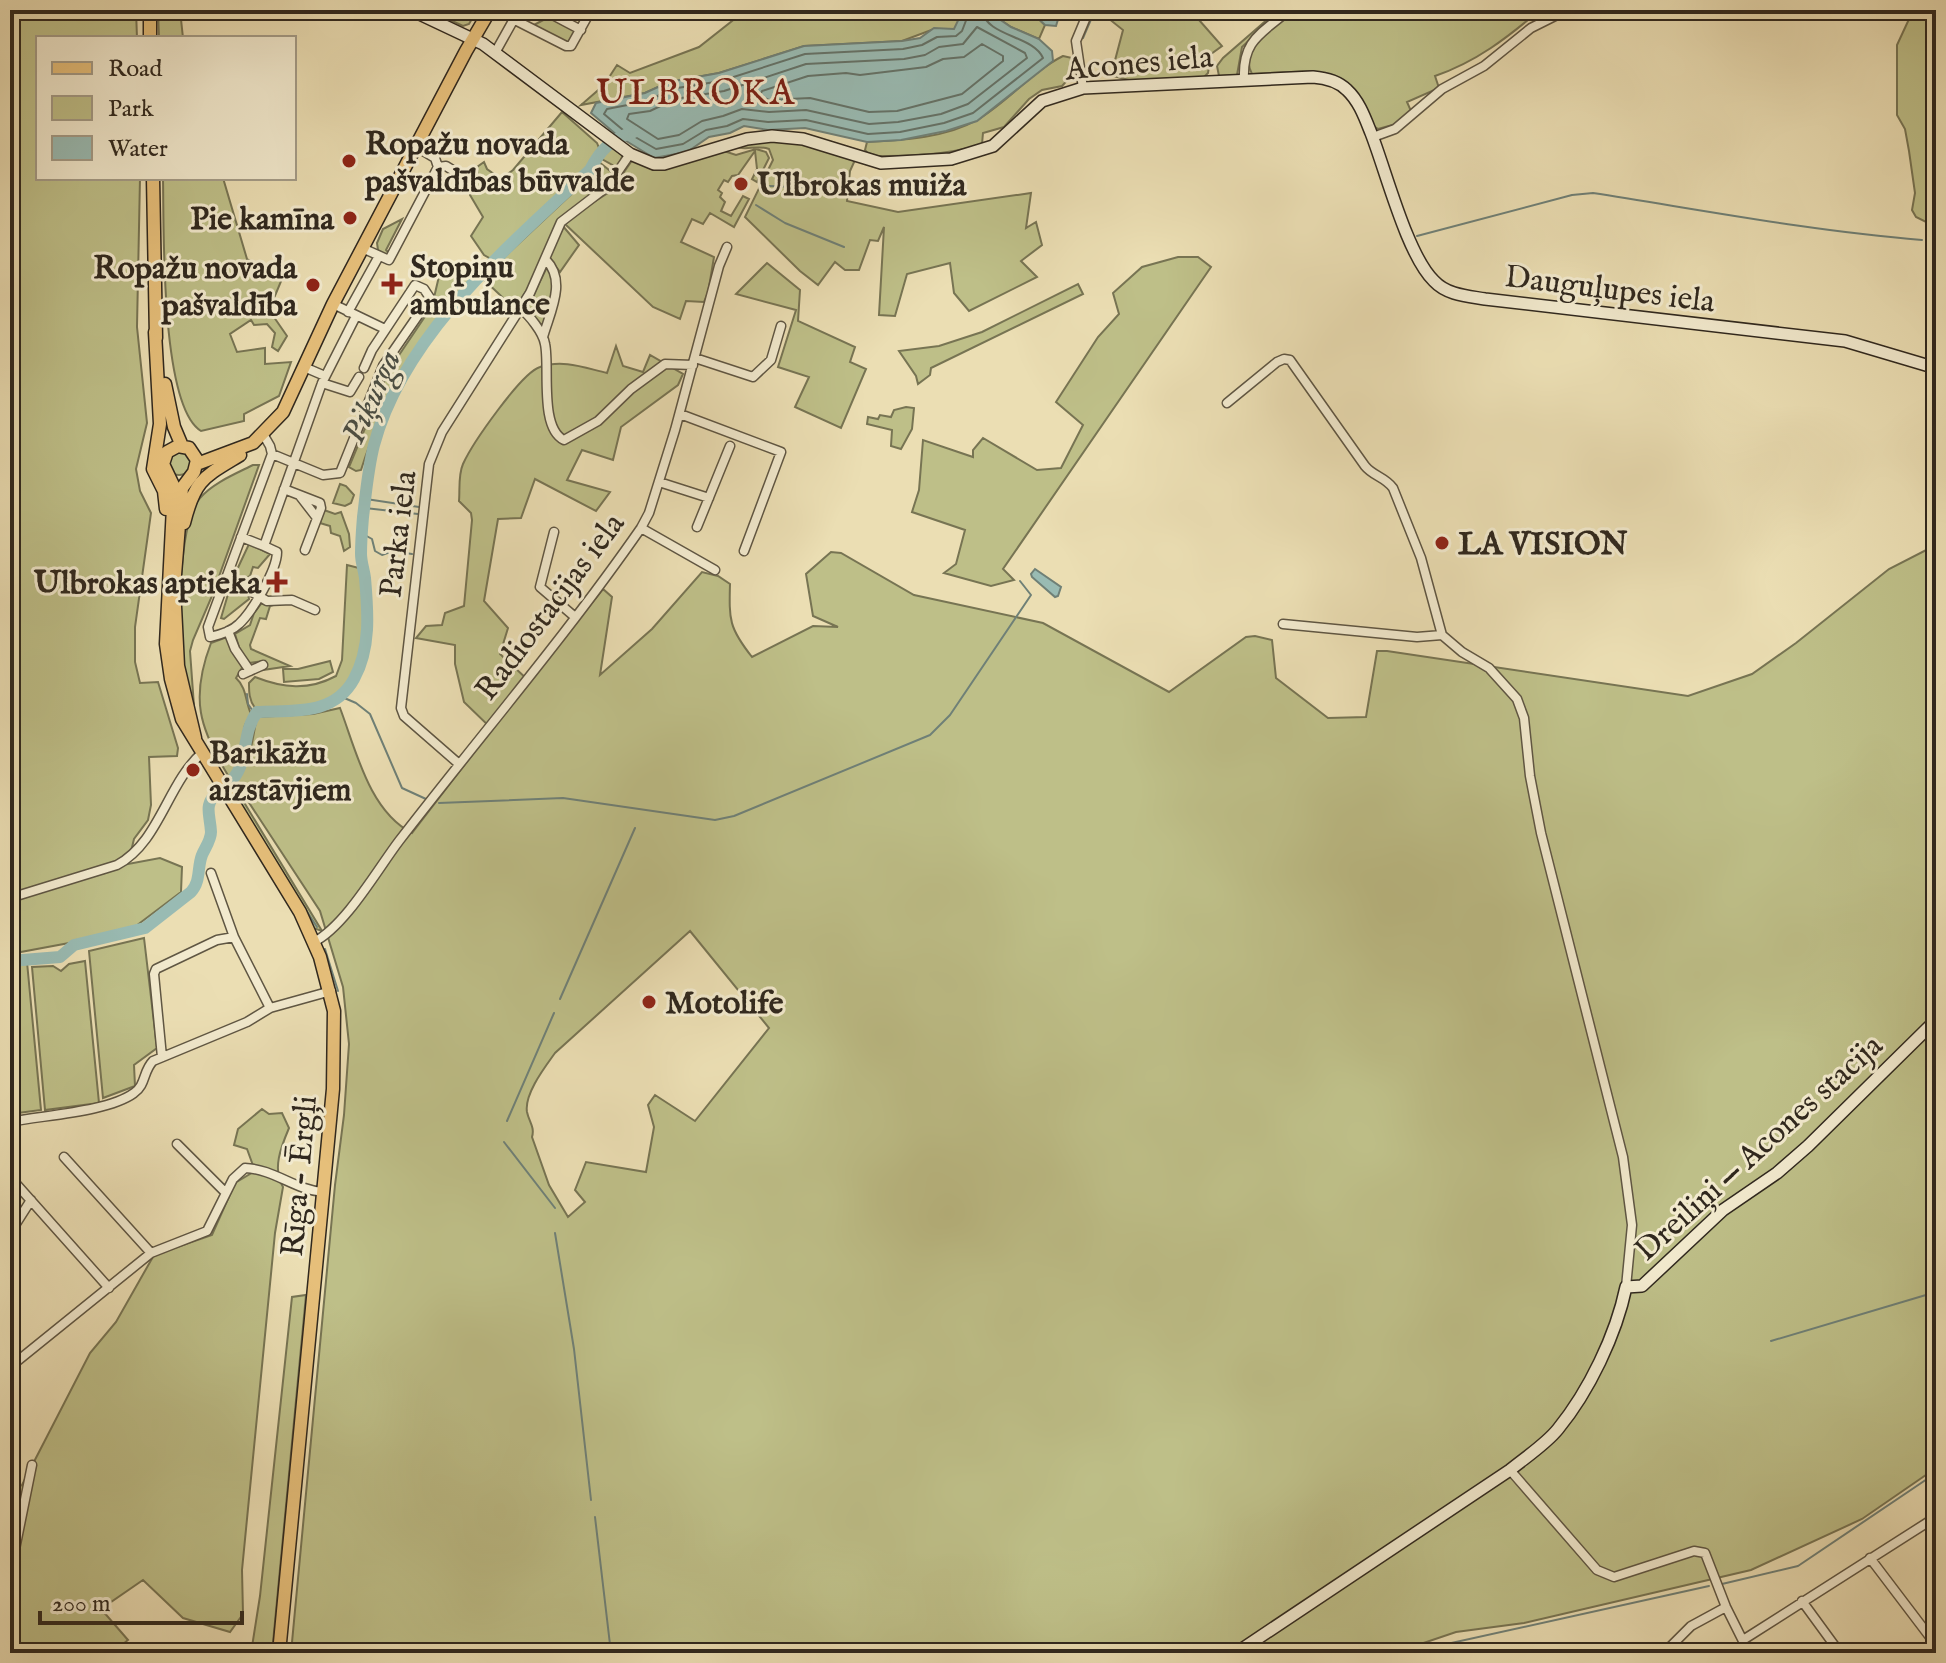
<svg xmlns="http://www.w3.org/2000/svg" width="1946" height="1663" viewBox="0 0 1946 1663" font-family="'IM FELL English',serif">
	<rect width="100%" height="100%" fill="#ebdeb3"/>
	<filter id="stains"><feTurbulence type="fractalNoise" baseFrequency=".0025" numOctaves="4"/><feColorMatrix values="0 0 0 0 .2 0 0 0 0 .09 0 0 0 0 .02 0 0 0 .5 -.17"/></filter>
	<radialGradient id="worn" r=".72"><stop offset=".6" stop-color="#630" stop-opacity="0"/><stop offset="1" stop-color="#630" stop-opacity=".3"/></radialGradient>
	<path fill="#bebf88" stroke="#777453" stroke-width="2" fill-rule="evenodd" d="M10,10H136L137,38H38V178H140L137,327L147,423L136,469L140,491L151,513L135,627V662L140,683L158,682L178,748L177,756L149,757L151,805L148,820L134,839L128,864L160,858L182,867L181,892L128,932L10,954Z
		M158,10H180L183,38H159Z
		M450,10H477L469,24L463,26L450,20Z
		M746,10H963L955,29H934L902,41L804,46L719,73L669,82L645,93L581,105L604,85L617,65L630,73L699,47Z
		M986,10H1029L1045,25L1039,39L1011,27Z
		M1098,10H1193L1192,12L1222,46L1211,54L1208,73L1204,77L1133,81L1113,76V68L1123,30Z
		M1263,10H1282L1242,47L1237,75L1219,76L1217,66L1223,58L1269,18Z
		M1296,10H1540C1507,38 1476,62 1435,76L1439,88L1407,102L1411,111L1396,124L1378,129L1371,124L1335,76L1312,71L1252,74C1237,48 1279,24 1296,10Z
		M1909,10H1936V227L1916,217L1912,210L1915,193L1909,151L1905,129L1897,115V45L1910,17Z
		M549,17L575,31L569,43L532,26Z
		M1063,56L1072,58L1073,74L1062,86L1042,90L1029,99L1004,127L983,133L982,144C946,156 907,156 870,156L865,150L867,142C902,140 946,138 977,120C1008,102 1031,72 1063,56Z
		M562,112L597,143L599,148L586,169L493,260L484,255L471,236L483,217L470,195L478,181L477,167L484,162L487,169L501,179L513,170Z
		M754,141L800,142L855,160L850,171L847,201L898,212L1031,193L1026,228L1036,222L1042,245L1021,261L1037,277L969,311L954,293L950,263L907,274L895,316L879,315L884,227L878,241L870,240L859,270H845L835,262L818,285L800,271L745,217L773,160L769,149C757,144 744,152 735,146Z
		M612,144L623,154L618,168L600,158Z
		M756,149L766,152L769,158L757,182L752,179L757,169L755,151L738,175L732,176L728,182L724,180L718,190L722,193L720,197L725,202L721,211L731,216L743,196L749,199L734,227L710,213L703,224L692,219L681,242L714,257L708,293L704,302L686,301L680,319L653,307L565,224L583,209L611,191L633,159L643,165L724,151L736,155Z
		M599,162L614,174L608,182L570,211L540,269L515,309L482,278L593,174Z
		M163,178H223L247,259L282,279L269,310L287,336L278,351L272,347L275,333L267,324L254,325L251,320L230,334L237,352L265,348V364L291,362L279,396L244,414V421L201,431C160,406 164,226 163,178Z
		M402,219L386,250L389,253L387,255L378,250L377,243L383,229Z
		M562,225L579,245L560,272L549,259Z
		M1178,257H1198L1211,267L1003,569L1014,580L991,586L944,573L956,564L965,530L912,512L919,490L923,440L973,457V450L983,438L1037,470L1061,468L1083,425L1056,402L1098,337L1119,314L1113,293L1142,267Z
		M767,263L800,290L798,321L855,347L850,362L866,369L841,428L795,407L809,377L778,367L796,310L736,294Z
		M454,266L470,272L477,268L482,272C426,334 386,390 361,470L356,471L349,467L389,370L432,306L440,272Z
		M547,267L554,277L552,297L542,328L528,312L527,308Z
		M1078,284L1083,294L931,368L930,375L918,384L916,376L899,351L939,346L982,332Z
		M616,346L623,366L643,372L650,355L683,374L678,385L621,427L613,460L582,450L567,480L610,492L596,511L535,479L521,518L498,519L484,601L508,628L500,654L529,681L603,589L612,597L600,675L652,629L702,572L718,576L730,584C729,620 729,628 752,657L813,626L838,627L813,616L806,574L831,552L841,553L914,595L1043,623L1169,692L1246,637L1255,636L1272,640L1276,678L1328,718L1366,717L1377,651H1387L1688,696L1752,674L1796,643L1889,569L1936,545V1468L1862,1519L1751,1570L1524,1623L1456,1632L1394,1653H291L335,1185L344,1115L349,1044L343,987L320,911L244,795L236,790L232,783C251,770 252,738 257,717L313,714L340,708C356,750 369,811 412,833L492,729L464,702L455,664V645L416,638L426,626L442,625L445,613L464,606L472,520L471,513L459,501C460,490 458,475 463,464C472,444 521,373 540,367C563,359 585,368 607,373ZM690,931L769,1028L695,1121L655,1095L648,1105L654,1127L646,1172L586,1162L575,1190L585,1202L568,1217L549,1185L532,1137C535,1127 529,1122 527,1112C524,1094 545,1067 555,1053Z
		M906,407L914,408L912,429L901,449L891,446L892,430L867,424L868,417L878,419L880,415L891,417L894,410Z
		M167 463a12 12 0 1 1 24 0a12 12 0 1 1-24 0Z
		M253,465H259L212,596L193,640L190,651L194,706C188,688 183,670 181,651C178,619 179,521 200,498C213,483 235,474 253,465Z
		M340,484L346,486L354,495L351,503L345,506L333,503Z
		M324,510L335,514L341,512L349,534L350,547L344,551L340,536L331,533L330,526L320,523Z
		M249,544L270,554L258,568L253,567L250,576L240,581L235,574Z
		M347,565L363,569C367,608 369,680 328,700C307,710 278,707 255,708C249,700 249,692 249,683L255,677C283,688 308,691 336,676L342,660Z
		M231,584L248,594L249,599L224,619L221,618Z
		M280,603L270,606L266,619L260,618L250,645L251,649L290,666L263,670L265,661L249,663L241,654L235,634L250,625L254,613L261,604Z
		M227,637L243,666L236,678C247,688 245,701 251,714L245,725L235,773L229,777C199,728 190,698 211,643Z
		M330,661L333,672L319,679L284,682L283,669H298Z
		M234,795L242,799L322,931L313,928Z
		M144,938L157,1048L134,1065L135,1086L103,1098L89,951Z
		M85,961L99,1103L45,1110L32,967L53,966L61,971L69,964Z
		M27,962L41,1110L10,1114V965Z
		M262,1109L269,1114L282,1113L289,1128C281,1147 272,1169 283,1187L275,1233L242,1570L243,1614L230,1632L183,1618L143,1580L101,1609L128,1640L112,1653H10V1492L22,1485L90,1353L116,1322L154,1255L212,1235L235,1183L255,1171L247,1149L234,1145L238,1129Z
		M306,1295L272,1653H251L260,1596L292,1297Z"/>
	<path fill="#99bbb3" stroke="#6f8077" stroke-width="2" d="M963,10H986L1011,27L1039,39L1052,51L1053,61L977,121L946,131L901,140L867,142L805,128L768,130L744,126L730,133L709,137L687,152L654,158L618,136L591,113L596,103L645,93L669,82L719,73L804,46L902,41L920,38L934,28L954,29Z
		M1029,10H1061L1056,26L1045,25Z
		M1035,569L1061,587L1058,596L1055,597L1032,577L1031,574Z"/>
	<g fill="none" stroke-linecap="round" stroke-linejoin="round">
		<path stroke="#647268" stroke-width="2" d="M970,10L962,31L956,36L937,37L922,45L903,49L805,54L721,81L671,89L648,101L607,109L604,114L623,130L656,149L683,144L706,130L727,126L743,119L768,122L806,120L868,134L900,132L944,123L973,113L1043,58C1033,35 986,37 982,10
			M977,27L1025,53L1027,58L968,104L941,114L898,122L869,124L806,110L769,112L742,109L723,116L702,121L679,135L658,139L627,119L629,114L650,111L675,99L724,91L806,64L904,59L925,55L939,47L963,44Z
			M982,44L1003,56V61L962,94L897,111L869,112L810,98L769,100L760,96L762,91L808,76L846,73L860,75L926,67L943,59L964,57Z"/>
		<path stroke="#6f8077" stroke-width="2" d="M1083,38L1095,10
			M770,186L821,188
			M756,205L785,223L844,247
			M1417,236L1572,195L1593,193C1702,210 1811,231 1922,240
			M366,499L419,507
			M365,508L418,514
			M363,534L372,539L375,551L382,555L393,551L412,554
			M247,694L248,704L255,714
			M342,697L356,703L370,714L402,788L426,799
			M237,798L298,898
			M439,803L563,798L715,820L734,816L930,735L950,715L1031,595L1020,581
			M306,910L317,927
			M325,949L338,991
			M560,999L635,828
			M507,1121L554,1013
			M504,1142L555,1208
			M555,1233L574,1349L591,1500
			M1771,1341L1936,1292
			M595,1517L611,1653
			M1722,1584L1798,1566L1936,1473
			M1406,1653L1709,1586"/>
		<path stroke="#99bbb3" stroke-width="12" d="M233,779C249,760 241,734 257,712C293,710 334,716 354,679C371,648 368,612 365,578C364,570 361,562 361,554C361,542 362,529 363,517C366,493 368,468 374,445C403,335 510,245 590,170C600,150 612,138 634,132
			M10,961L60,957L74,945L145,928L191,892C201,881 197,868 202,855C205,848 211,840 211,832C210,813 203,806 218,791"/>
		<defs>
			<path id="street" d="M543,10L581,30
				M513,19L566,46H571L591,10
				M495,53L519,10
				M1244,80C1242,40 1261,34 1289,10
				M1083,88L1076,41L1089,10
				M1373,137L1395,129L1442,89L1484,66L1531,28L1567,10
				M438,167L446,166L467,179
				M362,248L389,260L438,167L435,158L415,146
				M333,304L385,329
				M520,308C529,315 543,332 545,344C550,366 539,428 564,440L598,421L631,389L665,364L693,365
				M348,312L379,256
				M543,337C550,312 567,281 546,260
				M695,358L753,377L771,360L781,326
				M304,367L325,376
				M322,383L350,392L359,377
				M1227,403L1277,362L1284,359L1290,360L1365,466C1373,476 1385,477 1393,488L1421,558L1442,635L1462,652L1489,668L1517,699L1524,718L1530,776L1541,833L1623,1157L1632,1225L1626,1287
				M680,414L781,452L744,551
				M263,434L270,446L272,454L208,627L210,637C219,635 232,631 239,624C252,612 277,570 277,552L264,546
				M272,454L323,475L340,473L383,366L430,298L424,289L415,285L372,350L364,368
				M659,482L709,498
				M284,489L320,503L321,508L305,550
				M300,496L317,518
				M697,527L730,446
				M641,528L715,570
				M554,532L540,587L575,617
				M241,537L264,546L322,383L356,316
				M227,577L267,601L292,600L315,610
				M1283,624L1417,637L1442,635
				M228,631L235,649L250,671
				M243,674L263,665
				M459,764L404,716L401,708L429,464L442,432L530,293L561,222L608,186L630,154
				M211,873L234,937L270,1008L331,991
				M10,898L117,865C160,842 167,783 203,752
				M314,942C346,925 377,870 399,841C480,736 566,636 641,528L649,513L675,430L719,266L727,247
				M162,1057L154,974L156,969L217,940L234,937
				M10,1122C44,1115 108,1112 134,1093C146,1085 143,1071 153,1061L247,1022L270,1008
				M177,1144L225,1192
				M64,1157L151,1253
				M10,1177L109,1288
				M10,1233L31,1200
				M10,1367L151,1253L207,1231L233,1179L245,1168C274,1169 295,1190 323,1192
				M1510,1470L1597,1570L1614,1577L1694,1551L1705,1553L1726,1607L1749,1653
				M1870,1558L1936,1645
				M10,1574L32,1465
				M1802,1601L1840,1653
				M1743,1640L1936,1517
				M1664,1653L1691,1626L1726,1607"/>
			<path id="secondary" d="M411,10L483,44L630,154L654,164H664L747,139L772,136L803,139L881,163L951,159L993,146L1042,101L1083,88L1313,77C1326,78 1338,81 1347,90C1359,101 1365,118 1371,133C1386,171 1407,255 1434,281C1447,295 1467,296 1485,299L1845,341L1936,368
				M1236,1653L1510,1470C1526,1457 1546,1444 1558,1429C1589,1391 1616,1335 1626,1287L1642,1286L1723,1210L1777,1173L1808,1146L1936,1020"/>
			<path id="primary" d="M150,10V38
				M153,178L156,338
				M155,332L160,424L153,469L164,491L166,509
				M165,384L174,427L182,446
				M197,464L253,443L283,412L333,304L466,51L490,10
				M184,523C195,479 204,477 240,455
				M195,738L178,666L174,587L182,488L194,472L197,460L189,448L178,446L167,452L163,464L174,487L166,644L171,679L182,719L300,912L320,957L334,1011L333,1089L279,1653"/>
		</defs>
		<use href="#street" stroke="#5f5643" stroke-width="11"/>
		<use href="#secondary" stroke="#30281e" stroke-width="14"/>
		<use href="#primary" stroke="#30281e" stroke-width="15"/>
		<use href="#street" stroke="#f2eace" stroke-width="8"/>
		<use href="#secondary" stroke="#f2eace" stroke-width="11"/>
		<use href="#primary" stroke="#e6bf7a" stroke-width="12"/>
	</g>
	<g fill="#8f2418" stroke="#f2eace" stroke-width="3">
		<circle cx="349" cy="161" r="8"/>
		<circle cx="741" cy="184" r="8"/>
		<circle cx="350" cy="218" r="8"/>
		<path d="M388 272h8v8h8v8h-8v8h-8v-8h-8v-8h8z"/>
		<circle cx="313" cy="285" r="8"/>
		<circle cx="1442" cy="543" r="8"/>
		<path d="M273 570h8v8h8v8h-8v8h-8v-8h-8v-8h8z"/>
		<circle cx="193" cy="770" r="8"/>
		<circle cx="649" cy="1002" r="8"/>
	</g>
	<g text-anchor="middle" stroke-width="6" stroke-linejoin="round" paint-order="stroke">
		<g font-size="32" fill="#30281e" stroke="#f2eace">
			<text transform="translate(1139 62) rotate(-5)" y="11">Acones iela</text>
			<text transform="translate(1610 288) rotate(7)" y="11">Dauguļupes iela</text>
			<text transform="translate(397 534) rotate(-83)" y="11">Parka iela</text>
			<text transform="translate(549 606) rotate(-53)" y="11">Radiostacijas iela</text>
			<text transform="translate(1758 1147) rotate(-42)" y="11">Dreiliņi — Acones stacija</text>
			<text transform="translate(298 1176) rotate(-85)" y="11">Rīga - Ērgļi</text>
		</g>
		<g font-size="32" font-weight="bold" fill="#30281e" stroke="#f2eace" text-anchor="start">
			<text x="365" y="154">Ropažu novada<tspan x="365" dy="37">pašvaldības būvvalde</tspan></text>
			<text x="757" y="195">Ulbrokas muiža</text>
			<text x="334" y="229" text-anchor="end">Pie kamīna</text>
			<text x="410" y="277">Stopiņu<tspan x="410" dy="37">ambulance</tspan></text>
			<text x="297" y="278" text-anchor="end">Ropažu novada<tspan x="297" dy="37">pašvaldība</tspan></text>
			<text x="1458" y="554">LA VISION</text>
			<text x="261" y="593" text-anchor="end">Ulbrokas aptieka</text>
			<text x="209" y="763">Barikāžu<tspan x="209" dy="37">aizstāvjiem</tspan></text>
			<text x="665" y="1013">Motolife</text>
		</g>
		<g font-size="34" font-style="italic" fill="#4a4d43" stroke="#f2eace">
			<text transform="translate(370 396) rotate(-66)" y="12">Piķurga</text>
		</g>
		<g font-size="36" letter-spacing="2" fill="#7a1f14" stroke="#f2eace">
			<text x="696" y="104">ULBROKA</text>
		</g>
	</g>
	<rect width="1946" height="1663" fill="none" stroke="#ebdeb3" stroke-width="40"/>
	<rect x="12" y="12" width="1922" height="1639" fill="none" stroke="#30281e" stroke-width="4"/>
	<rect x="20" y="20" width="1906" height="1623" fill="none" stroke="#30281e" stroke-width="2"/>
	<rect x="36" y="36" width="260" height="144" fill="#f2eace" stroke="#a49c88" stroke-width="2"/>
	<rect x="52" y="62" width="40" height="12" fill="#e6bf7a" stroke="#a49c88" stroke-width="2"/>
	<text x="108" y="76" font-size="24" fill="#30281e">Road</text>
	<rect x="52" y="96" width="40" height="24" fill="#bebf88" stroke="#a49c88" stroke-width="2"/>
	<text x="108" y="116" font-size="24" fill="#30281e">Park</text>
	<rect x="52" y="136" width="40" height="24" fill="#99bbb3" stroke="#a49c88" stroke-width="2"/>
	<text x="108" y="156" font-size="24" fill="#30281e">Water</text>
	<path d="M40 1611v12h202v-12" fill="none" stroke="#30281e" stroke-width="4"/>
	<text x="52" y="1611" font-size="24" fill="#30281e" stroke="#f2eace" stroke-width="6" paint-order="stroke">200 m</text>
	<rect width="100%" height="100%" filter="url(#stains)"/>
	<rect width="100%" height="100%" fill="url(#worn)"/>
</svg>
